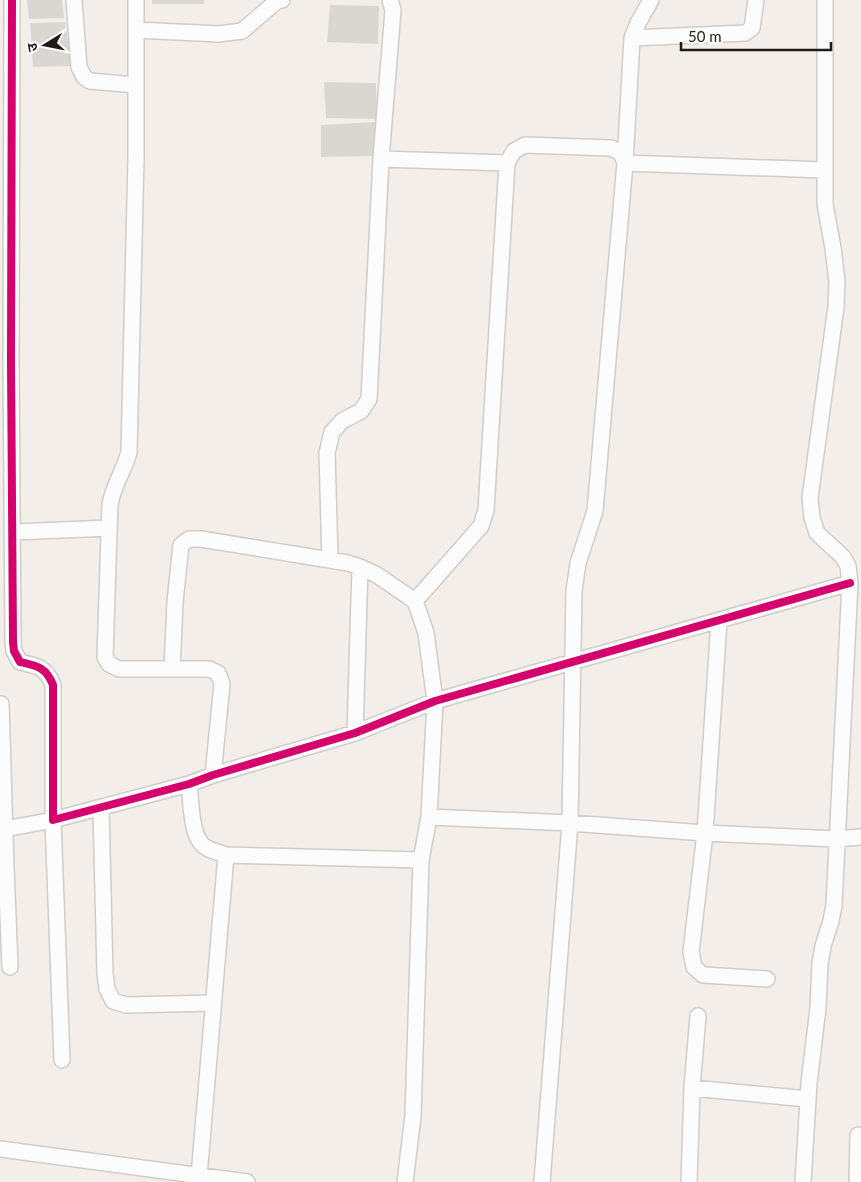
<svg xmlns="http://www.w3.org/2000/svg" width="861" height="1182" viewBox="0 0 861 1182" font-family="Lato,'Noto Sans Devanagari',sans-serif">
	<rect width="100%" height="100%" fill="#f3eee9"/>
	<path fill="#dad7d3" d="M27,0H62L64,18L29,19Z
		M152,0H204V4H152Z
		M330,5L379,6L378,44L327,42Z
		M65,22L72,66L33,67L30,23Z
		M324,82L376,83L377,119L326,118Z
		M375,122L374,156L321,157V125Z"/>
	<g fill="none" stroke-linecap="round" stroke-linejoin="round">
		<defs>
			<path id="minor" d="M12,0L11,361L13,642L14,651L20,662C37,666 46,667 53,685V820L189,784L213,775L355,733L435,701L850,583
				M74,0L79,67L84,77L90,81L136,85
				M136,0V157L129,452C124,471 114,484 110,504L105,657L109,664L119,669H209L218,673L222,684L213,775
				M651,0L638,23L632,38L625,163L824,170
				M136,30L218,34L242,31L277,1L282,0
				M632,38L745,33L752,28L756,0
				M381,159L507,163
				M13,532L109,528
				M330,560L327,453L332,432L342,421L361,411L369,399L381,159L393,10L390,0
				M415,601L481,526L486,510L507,163L514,151L525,145L611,148L621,153L625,163L595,511L578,563L574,591L570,823L542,1182
				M719,621L705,833L691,952L694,967L703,975L767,979
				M172,669L175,602L181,545L189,539H201L348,563L360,567L355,733
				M189,784C191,801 191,831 201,843C206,850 218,852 226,855L421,860L429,817L435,701L426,633L415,601L377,575L360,567
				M101,808L105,974L107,989L113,1001L126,1005L213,1003
				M429,817L570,823L705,833L836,839L861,837
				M5,829L53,820L62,1060
				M0,867H6L1,704
				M6,867L10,967
				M692,1088L808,1099
				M0,1149L247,1182
				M199,1176L226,855
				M405,1182L413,1116L421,860
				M689,1182L692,1088L698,1016
				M803,1182L809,1083L818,1008L820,964L823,946L831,921L834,905L850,583L848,566L843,557L817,533L812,518L810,498L836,307L837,281L833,248L825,204V0
				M857,1182L858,1135"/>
		</defs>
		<use href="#minor" stroke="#d0ccc9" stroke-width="18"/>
		<use href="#minor" stroke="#fdfcfc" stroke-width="15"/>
		<defs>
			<path id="cycleway" d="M12,0L11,361L13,642L14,651L20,662C37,666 46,667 53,685V820L189,784L213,775L355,733L435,701L850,583"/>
		</defs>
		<use href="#cycleway" stroke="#fff" stroke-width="11"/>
		<use href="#cycleway" stroke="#d6006c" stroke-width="8"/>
	</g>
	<g transform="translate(45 45) rotate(260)" stroke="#ffffff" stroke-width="4" paint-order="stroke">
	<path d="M0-4L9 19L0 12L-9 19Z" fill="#1f1b19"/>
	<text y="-8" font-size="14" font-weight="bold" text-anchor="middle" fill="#1f1b19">उ</text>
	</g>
	<path d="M681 42v8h150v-8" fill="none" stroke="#1f1b19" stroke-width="2.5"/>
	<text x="688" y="42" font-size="15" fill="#1f1b19" stroke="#ffffff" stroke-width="4" paint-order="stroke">50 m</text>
</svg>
